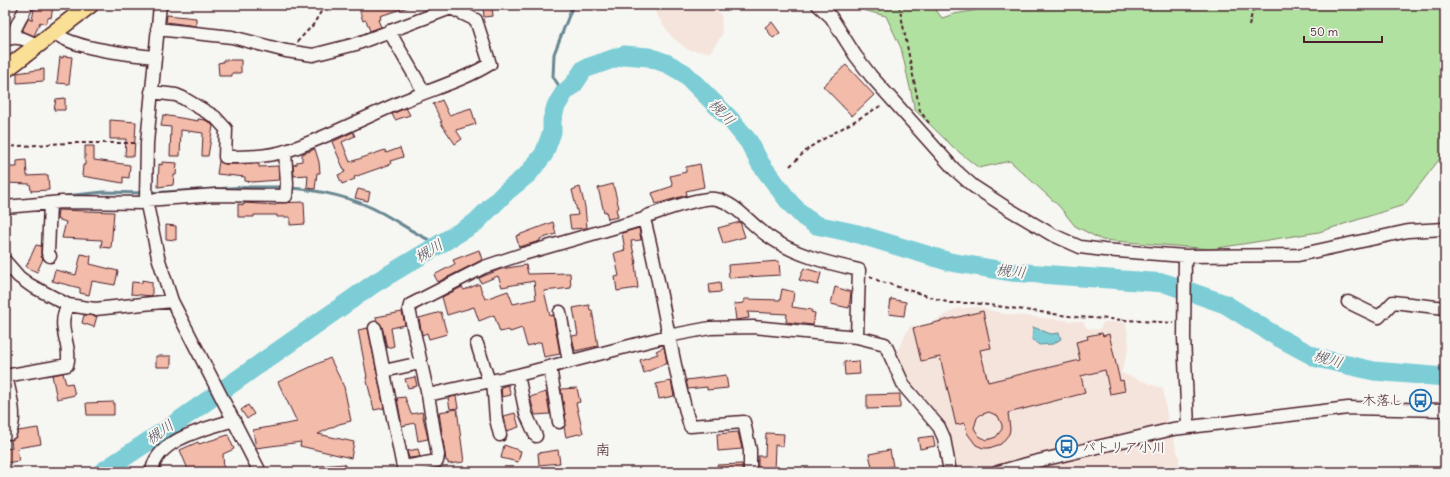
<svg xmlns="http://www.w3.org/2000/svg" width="1450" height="477" viewBox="0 0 1450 477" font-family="Delius,'Klee One',sans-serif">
	<rect width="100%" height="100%" fill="#f6f6f2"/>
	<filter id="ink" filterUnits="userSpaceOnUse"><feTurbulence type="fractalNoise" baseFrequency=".025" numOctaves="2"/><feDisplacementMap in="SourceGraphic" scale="8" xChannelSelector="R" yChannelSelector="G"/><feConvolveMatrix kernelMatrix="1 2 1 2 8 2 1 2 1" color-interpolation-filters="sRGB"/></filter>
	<g filter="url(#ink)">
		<path fill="#f5e4dc" d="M653,5H704L717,11L721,15L722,35L710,52L688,50L671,36L651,6Z
			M978,307L1005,314L1083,322L1087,328L1099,330L1104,322H1126L1129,347L1121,373L1163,389L1168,422L1179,457V472H955L950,433L903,372L896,353L910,326L929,325L955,309Z"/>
		<path fill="#b1e1a0" stroke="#7e8066" d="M860,5H932L942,18L954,14L1006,5H1445V152L1404,205L1319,232L1211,249L1102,240L1075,226L1059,206L1010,161L979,168L954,148L915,110L901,48L886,16L863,10Z"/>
		<path fill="#7ccdd6" stroke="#688792" d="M1033,327L1051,334L1059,333L1061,339L1053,344L1039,345L1032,339Z"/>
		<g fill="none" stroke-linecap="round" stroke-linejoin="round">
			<path stroke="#688792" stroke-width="3" d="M564,93L553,77L554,54L573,5
				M290,188C320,190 355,198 382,213C402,224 416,235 438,244
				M148,193L246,187H284
				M65,196L104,192L143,193"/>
			<path stroke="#7ccdd6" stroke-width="19" d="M102,472L167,429L375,283L475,223L506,192L528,174L544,154L552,132V120L556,106L564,93L574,84L584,69L624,55L649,57L668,64L684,73L731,120L749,142L760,163L790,203L804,217L816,225L858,234L950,262L1011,272L1165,283L1225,304L1276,336L1317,358L1374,371L1445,377"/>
		</g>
		<path fill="#f3bba9" stroke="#4a1f2b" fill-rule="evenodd" d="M35,5L53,7L51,18L49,17L45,24L40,22L34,36L22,31L28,19L32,20Z
			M358,5H408V7L380,16L381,19L378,20L381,27L370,31L366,20L363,21Z
			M483,7H492L493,16L484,17Z
			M167,15L196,18V26L166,22Z
			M772,22L780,33L773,38L765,27Z
			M63,56L72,57L69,84L57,83L60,57L63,58Z
			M223,60H241V73H232V76H219L218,63L223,62Z
			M846,65L874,95L852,116L823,86Z
			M44,69V81L17,83V73Z
			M65,98V110H54L56,99Z
			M442,100L449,115L471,108L476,124L456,130L462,139L455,144L440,122H442L433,104Z
			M406,108L410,115L395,120L392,114Z
			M163,115L198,121V119L205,120L210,123L213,126L208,156H202L203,133L181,130L180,156H170L171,127L161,126Z
			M110,120L136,122L134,156H125L126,139H110Z
			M353,132L355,136L342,142L350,162L385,150L386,153L400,148L403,157L390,161L391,164L354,177L355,179L342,184L338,175L345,172L332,142Z
			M85,146H94V160L130,165L129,178L123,177V183L82,176L83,165H85Z
			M315,149L319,162L320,173H317L315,189L307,188L308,175L294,176L293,165L297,164V162L302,161V154Z
			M26,160L27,176L48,175L49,190L31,191L30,184L5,183V167H17V161Z
			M219,161L225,164H259V167L278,166L279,180L252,182L245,181V177L217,174Z
			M162,162L177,163L176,175H174L173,185L158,187L159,164L162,165Z
			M700,164L704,187L686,191L687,195L656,204L652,193L673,186L670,176L686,172V167Z
			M613,184L619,208L616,209L618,217L608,219L606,211L604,212L598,188Z
			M580,187L585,207L587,228L571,229L569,216L578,215L572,190Z
			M358,189L370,192L368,201L355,198Z
			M304,202L305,224L290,225V217H277V215H254V217H238V204L244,205V203L276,205V203Z
			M58,210L114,212L111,248L101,247L102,240L62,238L66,222L57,219Z
			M553,222L556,234L540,239V241L519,247L516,236Z
			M740,222L745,237L723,243L718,228Z
			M166,225L176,226V240L166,239Z
			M639,228L641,240L631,241L636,263L635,264L638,288L617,291L615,277L619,276L614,253L625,250L622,233Z
			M36,245L41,246V257L43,259L37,272L26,267Z
			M479,250L482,260L438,282L434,275L455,264L453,260Z
			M81,254L91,256L90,264L118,271L115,285L92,281L89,295L80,293V288L52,281L55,270L76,275Z
			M779,261L780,275L729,278L728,265Z
			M526,265L528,274L570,273L571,288L544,291L550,316L553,315L560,354L544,357L541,342L527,346L522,328L510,332L509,330L500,332L494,315L479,321L474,307L447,315L442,297L462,287L464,290L479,284L485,299L508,291L513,304L536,299L534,281L502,287L498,276L481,283L479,278L501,269Z
			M804,268L821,273L818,285L799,280Z
			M142,280L152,282V296L131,294L132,282L142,283Z
			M720,282L721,292L710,293L709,284Z
			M835,287L851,292L849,308L831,304Z
			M782,289L794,292L792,307L812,310L811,312L815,313L813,325L786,322L787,314L748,312L749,318L736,320L734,304L744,303V299L780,300Z
			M891,299L906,302L904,316L889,314Z
			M589,305L590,310H592L598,346L575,351L572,336L578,335L573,308Z
			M983,311L991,348L980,350L988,382L1080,360L1076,342L1088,339L1087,336L1102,333L1103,336L1109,334L1120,381L1123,380L1125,391L1110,394L1105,370L1081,376L1085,393L1008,413L1010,429L1009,434L1001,444L989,448H983L976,445L967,433L965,423L956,425L940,357L921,361L913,328ZM989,412L998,416L1002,425V429L996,437L987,440L979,436L974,428L977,418L980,415Z
			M402,312L405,325L391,328L394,346L387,348L382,326L377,321L376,317Z
			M441,312L447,334L429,339L427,333L422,335L419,318Z
			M84,315L97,316L94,327L82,323Z
			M368,328L384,408L374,410L366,377H367L358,330Z
			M664,347L667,363L644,373L640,360L658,354L656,351Z
			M156,356H171V367H156Z
			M330,358L344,387L351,421L339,424L318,434L354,442L351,458L300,446L301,442L256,448L253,430L297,422L278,382Z
			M859,361L860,374L845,375L844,362Z
			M63,373L66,384L72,383L75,395L57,399L52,375Z
			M726,375L728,388L707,390V387L688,389L686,380Z
			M415,377L417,386L408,388L405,379Z
			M671,381L674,396L659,399L656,384Z
			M508,385L511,395L502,397L501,387Z
			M577,388L580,402L576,403L583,433L566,437L564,427L566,421L561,389Z
			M546,392L550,414L535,415L530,397Z
			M900,394V408L867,409V395Z
			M456,396L458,408L450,409L448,398Z
			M405,397L411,414L422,412L428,439L418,441L415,423L402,426L397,398Z
			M114,402V415H87L86,403Z
			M248,405L254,414L247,419L241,410Z
			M457,409L464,462L448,464V461H446L439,412Z
			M515,413L519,427L507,431L504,416Z
			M38,428L41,444L17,448L19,461L5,463V449L12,448L11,440L15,438L18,431Z
			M738,432L742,449L718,451L717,434Z
			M766,433L784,434L783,446L775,445L774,472H758V456H765Z
			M228,435L234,449L223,454L224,472H189L180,450L198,442L199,444Z
			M933,436L935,446L920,449L918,438Z
			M504,445L521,451L518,462L501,458Z
			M418,449L420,457L409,458L407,451Z
			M558,450L560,463L539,465L538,453Z
			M890,450L893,466L873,471L869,454Z
			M345,464L346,472H318V466Z
			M742,464V472H717V465Z"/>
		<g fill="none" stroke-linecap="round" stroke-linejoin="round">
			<defs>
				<path id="minor" d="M160,5L147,143L146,200L158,257L172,301L260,472
					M818,5L831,17L855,55L871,76L954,169L973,186L1007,208L1051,234L1080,247L1104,250L1185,256L1298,255L1408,231L1445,229
					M389,31L424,92
					M54,32C72,49 129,54 154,57
					M11,37L27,5
					M5,40C16,35 26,39 36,45
					M151,92L176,95L183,98L215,117L226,129L225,157C245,157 266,157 286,151C327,138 367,116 406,100C435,88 464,80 490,64L476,20L451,8L356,44L313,55L286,51L232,37L157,29
					M146,200L216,195L286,196L287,184L285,151
					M5,207L62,202L147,203
					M644,219C662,287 670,358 690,426L744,422L750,450V472
					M50,256L48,253L50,203
					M1185,256L1184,337L1188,427
					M5,261L19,277L30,285L68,305L95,309L172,301
					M1348,302L1379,317L1393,302L1445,308
					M560,312L569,362
					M375,328L404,472
					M477,344L489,382
					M550,367L559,422
					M384,371L420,363
					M518,375L526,414L536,436
					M5,376L67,365C73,345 55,328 68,305
					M6,376C10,395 17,415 10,433
					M493,381L496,419L500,435
					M428,395L518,375L668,336L710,328L753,327L857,337L885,344L904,386L939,427L944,438L950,472
					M404,467L437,461L438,455L428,395L409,309L410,305L484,267L523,254L644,219L647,216C662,211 702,196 716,199C736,203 751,225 768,236C794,255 828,263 859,270L857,337
					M152,472C155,439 208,428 234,420
					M998,472L1034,462L1173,429L1348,408L1445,410"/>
				<path id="major" d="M5,70L90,5"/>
			</defs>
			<use href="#minor" stroke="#4a1f2b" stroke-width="15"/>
			<use href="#major" stroke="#4a1f2b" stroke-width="19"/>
			<path stroke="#4a1f2b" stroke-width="2" stroke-dasharray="4 3" stroke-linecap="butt" d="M899,5L920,111L929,123
				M1249,26L1254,5
				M297,42L313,25L325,5
				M5,147L67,143H138
				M790,166L810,147L882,105
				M870,276L879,281L950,303H974L1076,317L1174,323"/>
			<use href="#minor" stroke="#f6f6f2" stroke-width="12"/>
			<use href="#major" stroke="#fadf96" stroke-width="16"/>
		</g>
	</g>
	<defs>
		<symbol id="bus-ring" viewBox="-11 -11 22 22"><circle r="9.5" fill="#f6f6f2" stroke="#1f6fb2" stroke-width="1.5"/><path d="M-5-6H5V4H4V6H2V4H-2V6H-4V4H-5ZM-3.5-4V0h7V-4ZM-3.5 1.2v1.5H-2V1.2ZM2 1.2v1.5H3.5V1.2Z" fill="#1f6fb2"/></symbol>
	</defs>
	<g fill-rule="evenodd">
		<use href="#bus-ring" x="1408" y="388" width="25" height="25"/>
		<use href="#bus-ring" x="1054" y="434" width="25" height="25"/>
	</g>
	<g text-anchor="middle" stroke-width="4" stroke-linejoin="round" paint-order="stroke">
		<g font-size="14" fill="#4a1f2b" stroke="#f6f6f2" text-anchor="end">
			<text x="1404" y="405">木落し</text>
			<text x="1082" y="452" text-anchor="start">パトリア小川</text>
		</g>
		<g font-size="15" font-style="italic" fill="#59535e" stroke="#f6f6f2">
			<text transform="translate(722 112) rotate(47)" y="5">槻川</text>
			<text transform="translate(429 251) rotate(-31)" y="5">槻川</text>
			<text transform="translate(1011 271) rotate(7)" y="5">槻川</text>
			<text transform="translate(1328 359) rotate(17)" y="5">槻川</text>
			<text transform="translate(160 432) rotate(-35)" y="5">槻川</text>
		</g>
		<g font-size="15" fill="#4a1f2b" stroke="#f6f6f2">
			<text x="603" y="455">南</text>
		</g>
	</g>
	<rect width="1450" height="477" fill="none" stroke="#f6f6f2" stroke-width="20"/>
	<rect x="10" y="10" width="1430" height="457" fill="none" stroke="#4a1f2b" stroke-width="1.5" filter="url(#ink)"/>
	<path d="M1304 36v6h78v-6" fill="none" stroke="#4a1f2b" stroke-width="2"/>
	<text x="1310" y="36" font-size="12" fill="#4a1f2b" stroke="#f6f6f2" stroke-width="3" paint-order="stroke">50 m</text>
</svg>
